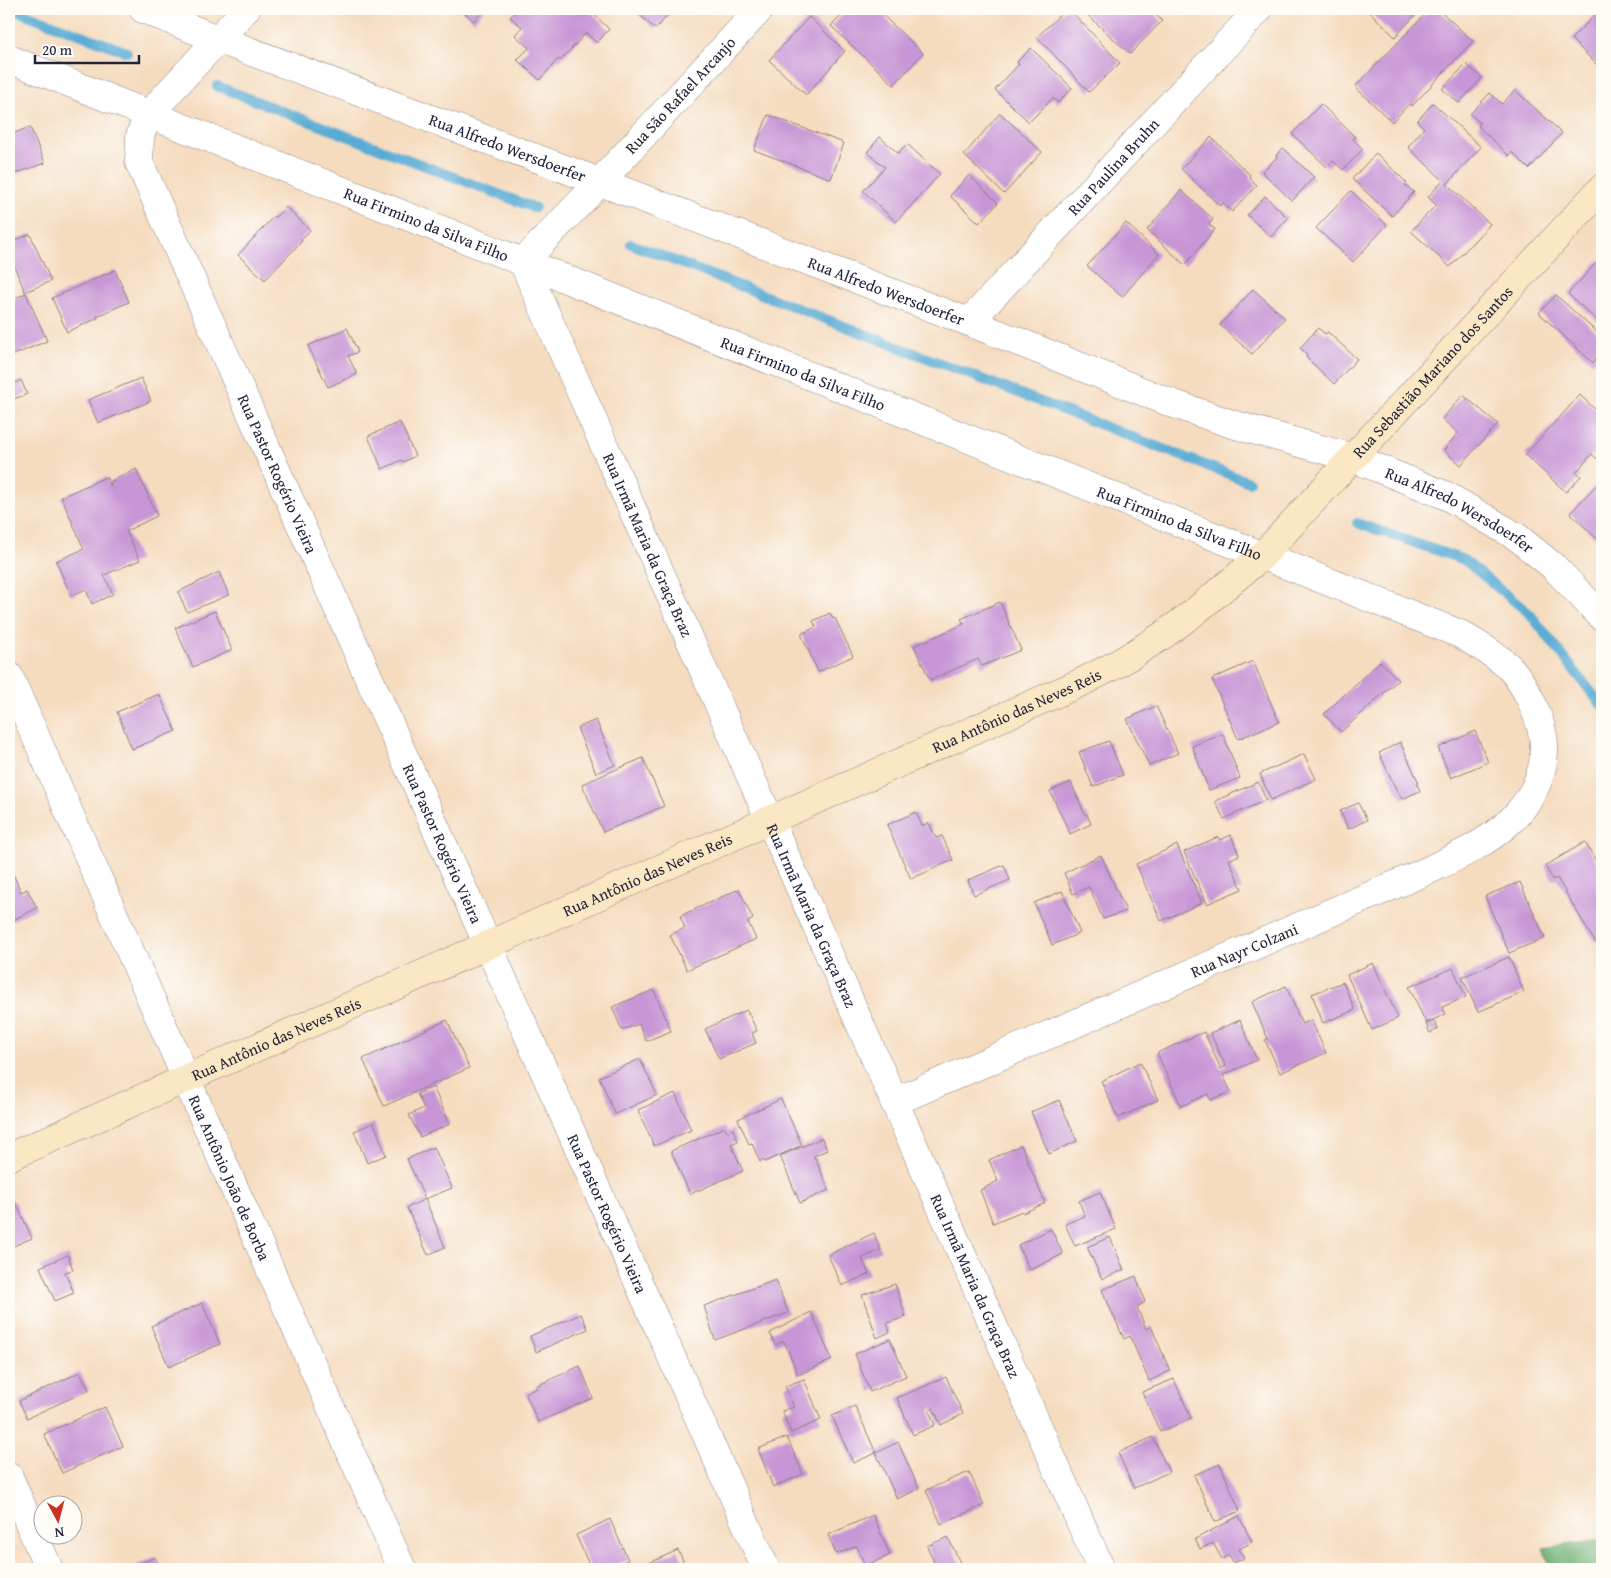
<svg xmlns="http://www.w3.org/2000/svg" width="1611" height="1578" viewBox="0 0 1611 1578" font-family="'Gentium Book Plus',serif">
	<rect width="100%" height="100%" fill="#fdfcf7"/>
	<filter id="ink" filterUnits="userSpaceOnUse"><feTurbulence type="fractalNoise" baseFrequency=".02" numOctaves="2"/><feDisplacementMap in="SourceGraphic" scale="10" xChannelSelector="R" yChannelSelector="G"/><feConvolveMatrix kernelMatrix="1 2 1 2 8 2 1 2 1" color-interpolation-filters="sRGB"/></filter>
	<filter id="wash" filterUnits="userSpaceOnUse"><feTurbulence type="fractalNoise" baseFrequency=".0096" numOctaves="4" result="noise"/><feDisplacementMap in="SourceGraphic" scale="20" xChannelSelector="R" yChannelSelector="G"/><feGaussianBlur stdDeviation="1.12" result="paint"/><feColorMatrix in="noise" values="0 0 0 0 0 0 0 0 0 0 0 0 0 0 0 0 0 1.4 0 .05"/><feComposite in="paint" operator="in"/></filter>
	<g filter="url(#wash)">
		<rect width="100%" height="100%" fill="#f5dcbf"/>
		<path fill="#6aad72" stroke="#466856" d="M1602,1540V1569H1551L1543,1548Z"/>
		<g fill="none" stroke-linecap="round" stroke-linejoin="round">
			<path stroke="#59abd4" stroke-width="10" d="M12,9L127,52
				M217,86L535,208
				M631,244L1249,482
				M1357,523L1464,560L1530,614L1602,706"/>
		</g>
		<g id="blocks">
			<path fill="#c896d6" d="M460,9H485L474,21Z
				M518,9H588L609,29L597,43L586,33L560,61L558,59L540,80L517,60L529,48L515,35L522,27L510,17Z
				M633,9H674L655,29Z
				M848,9H876L923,53L894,85L831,26Z
				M1066,9H1069L1120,63L1089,92L1037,37Z
				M1081,9H1149L1162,21L1130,54Z
				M1367,9H1421L1395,37Z
				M1430,9H1438L1473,41L1412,106L1410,103L1392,122L1355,87Z
				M1601,9H1602V70L1571,39Z
				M809,17L845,51L806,95L769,60Z
				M1031,48L1072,88L1058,103L1053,98L1029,122L995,90L1019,64L1017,62Z
				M1466,64L1482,78L1459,103L1442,89Z
				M1515,90L1562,133L1529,169L1512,152L1509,156L1478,126L1480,123L1470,114L1490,93L1502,104Z
				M1433,103L1481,147L1447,184L1490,224L1450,267L1411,231L1436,205L1428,197L1443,180L1408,147L1424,128L1417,121Z
				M1321,104L1355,137L1353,139L1363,149L1343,170L1333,161L1327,167L1292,134Z
				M1000,113L1042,152L1004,194L964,155Z
				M768,115L844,143L831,179L754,150Z
				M30,127L45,163L9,176V135Z
				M880,137L898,153L907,144L940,174L896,222L863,191L885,167L867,152Z
				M1211,137L1250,175L1249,177L1257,185L1232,212L1223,203L1220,206L1181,169Z
				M1283,148L1314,177L1292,201L1262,172L1277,157L1276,155Z
				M1376,153L1407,183L1405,185L1414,192L1392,216L1352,179Z
				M969,175L998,203L979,223L950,196Z
				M1181,190L1213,219L1209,225L1215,229L1185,265L1147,230Z
				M1351,191L1387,225L1353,262L1316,228Z
				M1265,196L1288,218L1271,237L1247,215Z
				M286,207L310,230L301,240L302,241L265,280L238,255L274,216L275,217Z
				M1126,223L1159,254L1122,297L1087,266Z
				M30,234L51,281L25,292L9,254V243Z
				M1599,260L1602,263V325L1568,294Z
				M115,270L129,302L97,316L98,318L67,332L52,298Z
				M1253,289L1285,318L1252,354L1220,325Z
				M26,293L47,341L11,356L9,351V301Z
				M1556,295L1602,337V365L1596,359L1593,363L1539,313Z
				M347,328L358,352L348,356L357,374L328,387L308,346Z
				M1318,328L1325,334L1328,332L1357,359L1334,384L1306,357L1307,354L1300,348Z
				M141,378L151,401L98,423L88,400Z
				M21,380L27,394L9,401V386Z
				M1463,395L1498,424L1461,465L1444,450L1458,433L1442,419Z
				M1580,395L1602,416V454L1597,459L1592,454L1576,472L1581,476L1566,492L1525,455Z
				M400,422L415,456L403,462L402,460L382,469L368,436Z
				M136,469L157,516L126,531L140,560L104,575L113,594L92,604L86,589L71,596L56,561L84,549L61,497L106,477L111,486L110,482Z
				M1602,479V534L1597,539L1570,513Z
				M219,572L229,595L187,612L178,592Z
				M1000,602L1021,650L982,666L978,659L930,680L914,646L964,624L961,619Z
				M215,611L232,650L193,667L175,628Z
				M830,613L833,619L835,618L853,656L818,672L801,634L816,627L813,621Z
				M1253,661L1279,722L1238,739L1212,679Z
				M1380,661L1398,680L1341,732L1324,714Z
				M159,694L176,731L132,749L117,712Z
				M1156,706L1178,753L1149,766L1127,719Z
				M596,720L615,765L596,773L577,728Z
				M1475,731L1488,762L1451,778L1438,748Z
				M1223,734L1240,778L1209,790L1192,746Z
				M1109,741L1123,775L1093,787L1079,752Z
				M1400,742L1419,783L1417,784L1420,791L1402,799L1399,793H1398L1379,753Z
				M1304,754L1316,779L1271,800L1260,774Z
				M643,758L664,806L603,832L582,784Z
				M1071,782L1085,815L1087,814L1091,824L1070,834L1050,791Z
				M1258,782L1266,800L1224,819L1215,801Z
				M1358,803L1367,820L1348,829L1340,811Z
				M916,812L922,826L929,823L936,838L942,836L953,860L911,879L887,825Z
				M1231,835L1239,855L1229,860L1242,889L1207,904L1184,852L1218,837L1220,840Z
				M1585,842L1602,871V938L1595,942L1557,878L1553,880L1545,866Z
				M1177,845L1202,903L1161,921L1136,864Z
				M1101,855L1126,911L1103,919L1089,887L1073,894L1064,873Z
				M1004,865L1010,880L974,895L968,880Z
				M14,876L21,892L27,889L37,908L9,922V879Z
				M1520,882L1545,938L1509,953L1485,896Z
				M739,889L753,919L748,922L756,939L687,970L670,935L685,928L680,916Z
				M1062,891L1080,933L1052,945L1034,903Z
				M1509,957L1524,992L1478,1012L1462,977Z
				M1373,963L1398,1018L1372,1030L1347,975Z
				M1453,968L1466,997L1442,1007L1446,1014L1426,1023L1409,987Z
				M1343,982L1355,1010L1323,1023L1312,994Z
				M1286,986L1302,1024L1311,1020L1326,1053L1280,1073L1265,1040L1268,1039L1252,1002Z
				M654,990L671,1031L646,1041L639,1024L622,1030L612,1007Z
				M747,1010L757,1031L752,1033L756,1043L719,1059L705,1029Z
				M447,1020L469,1068L384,1106L363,1059Z
				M1240,1020L1257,1060L1223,1075L1231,1092L1210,1100L1208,1094L1181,1106L1157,1053L1204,1032L1221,1069L1226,1066L1210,1033Z
				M1434,1021L1438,1029L1430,1033L1426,1024Z
				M640,1059L657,1095L615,1114L599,1077Z
				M1140,1062L1158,1100L1118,1118L1101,1081Z
				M433,1087L450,1124L420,1137L409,1115L424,1108L417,1094Z
				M675,1093L691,1130L654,1146L638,1110Z
				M781,1099L802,1145L765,1162L763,1159L760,1162L752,1143L749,1144L738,1119Z
				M1059,1100L1077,1141L1049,1154L1031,1112Z
				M374,1123L386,1155L367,1163L354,1131Z
				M725,1127L727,1132L733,1129L738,1141L731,1144L743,1171L690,1194L671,1151Z
				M822,1138L827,1150L814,1156L829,1190L800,1203L780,1156Z
				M1021,1145L1045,1203L1023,1213L1022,1211L993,1223L980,1190L998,1181L989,1160Z
				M434,1147L452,1188L425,1199L407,1159Z
				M1100,1192L1116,1229L1075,1246L1065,1224L1085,1216L1079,1201Z
				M425,1199L445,1247L428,1255L407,1208Z
				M15,1201L32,1238L9,1248V1204Z
				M1051,1229L1063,1254L1030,1270L1018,1245Z
				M874,1233L881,1250L862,1258L869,1274L842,1286L828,1255Z
				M1110,1237L1124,1270L1102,1279L1087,1247Z
				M68,1255L73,1270L65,1272L74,1293L55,1301L40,1267Z
				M1136,1276L1145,1302L1137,1307L1146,1329L1151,1326L1170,1371L1149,1381L1130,1336L1124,1339L1102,1290Z
				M776,1280L788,1313L715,1340L704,1306Z
				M895,1284L906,1317L887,1323L890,1332L877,1338L862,1295Z
				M202,1303L220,1344L169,1367L151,1326Z
				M811,1312L832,1360L798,1375L784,1341L775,1345L770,1333Z
				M581,1314L588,1329L536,1352L530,1336Z
				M890,1339L906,1376L870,1392L855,1354Z
				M580,1366L593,1398L538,1422L525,1393L537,1388L536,1386Z
				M80,1372L89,1390L27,1418L19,1401Z
				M946,1377L963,1414L941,1425L933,1408L929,1411L935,1425L913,1435L897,1398Z
				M804,1379L821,1420L791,1433L782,1411L794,1407L785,1386Z
				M1174,1379L1191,1418L1160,1432L1142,1392Z
				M855,1406L876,1453L853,1463L832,1416Z
				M105,1407L123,1446L62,1473L44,1434Z
				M787,1437L803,1474L773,1487L758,1449Z
				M1153,1437L1169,1472L1134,1488L1118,1453Z
				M898,1442L919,1489L897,1499L876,1453Z
				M1220,1464L1240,1511L1215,1522L1194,1475Z
				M969,1472L984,1505L941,1524L926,1490Z
				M873,1515L890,1555L865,1566L857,1546L836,1554L828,1535Z
				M1239,1516L1252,1542L1239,1549L1244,1558L1234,1563L1229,1555L1222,1559L1213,1543L1200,1549L1195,1539Z
				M610,1519L628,1560L607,1569H591L576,1535Z
				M948,1537L963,1569H937L927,1546Z
				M678,1550L686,1567L689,1566L691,1569H636Z
				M155,1557L161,1569H128Z"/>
		</g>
	</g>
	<g filter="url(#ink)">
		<use href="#blocks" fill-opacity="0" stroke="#8c7f7d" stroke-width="1"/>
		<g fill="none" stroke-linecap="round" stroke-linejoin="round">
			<defs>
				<g id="street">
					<path id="s1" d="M143,9L217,39L600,182L969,322L1171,403L1232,424L1353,458L1447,496L1517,537L1554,567L1602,617"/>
					<path id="s2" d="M246,9L148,115L140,136L139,162L766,1569"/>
					<path id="s3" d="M760,9L600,182L523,262L1101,1569"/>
					<path id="s4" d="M9,59L523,262L1460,634C1476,644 1496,654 1510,668C1526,685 1544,724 1544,747C1545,776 1529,805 1507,824C1485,844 1456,857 1429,870L894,1102"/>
					<path id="s5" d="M969,322L1259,9"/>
					<path id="s6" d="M9,676L402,1569"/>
					<path d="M9,1477L49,1569"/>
				</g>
				<g id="secondary">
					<path id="s7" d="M9,1157L1082,682L1119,663L1162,636L1192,614L1262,556L1602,188"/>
				</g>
			</defs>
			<use href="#street" stroke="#8c7f7d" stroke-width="29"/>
			<use href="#secondary" stroke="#8c7f7d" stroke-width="29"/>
			<use href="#street" stroke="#fff" stroke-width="28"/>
			<use href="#secondary" stroke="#fae7c3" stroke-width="28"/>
		</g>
	</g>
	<g text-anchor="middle" stroke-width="4" stroke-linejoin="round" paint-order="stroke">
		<g font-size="16" fill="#22223b" stroke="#fdfcf7">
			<text transform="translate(680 95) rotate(-47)" y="6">Rua São Rafael Arcanjo</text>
			<text dy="6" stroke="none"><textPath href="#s1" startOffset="390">Rua Alfredo Wersdoerfer</textPath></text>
			<text dy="6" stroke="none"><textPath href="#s5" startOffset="212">Rua Paulina Bruhn</textPath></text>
			<text dy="6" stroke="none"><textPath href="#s4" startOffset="449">Rua Firmino da Silva Filho</textPath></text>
			<text dy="6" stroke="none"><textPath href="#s1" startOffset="795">Rua Alfredo Wersdoerfer</textPath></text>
			<text dy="6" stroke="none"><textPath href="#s7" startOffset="1645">Rua Sebastião Mariano dos Santos</textPath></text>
			<text dy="6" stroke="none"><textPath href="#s4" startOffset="854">Rua Firmino da Silva Filho</textPath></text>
			<text dy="6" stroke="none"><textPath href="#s2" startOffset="534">Rua Pastor Rogério Vieira</textPath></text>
			<text dy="6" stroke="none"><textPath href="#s1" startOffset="1410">Rua Alfredo Wersdoerfer</textPath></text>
			<text dy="6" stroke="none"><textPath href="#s4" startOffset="1259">Rua Firmino da Silva Filho</textPath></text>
			<text dy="6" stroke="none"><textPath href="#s3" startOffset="656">Rua Irmã Maria da Graça Braz</textPath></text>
			<text dy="6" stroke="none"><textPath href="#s7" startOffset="1102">Rua Antônio das Neves Reis</textPath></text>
			<text dy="6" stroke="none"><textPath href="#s2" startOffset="939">Rua Pastor Rogério Vieira</textPath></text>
			<text dy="6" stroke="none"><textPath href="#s7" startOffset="698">Rua Antônio das Neves Reis</textPath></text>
			<text dy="6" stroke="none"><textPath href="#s3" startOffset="1061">Rua Irmã Maria da Graça Braz</textPath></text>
			<text transform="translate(1244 950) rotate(-23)" y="6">Rua Nayr Colzani</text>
			<text dy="6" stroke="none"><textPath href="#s7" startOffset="292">Rua Antônio das Neves Reis</textPath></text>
			<text dy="6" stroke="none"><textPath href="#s6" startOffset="548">Rua Antônio João de Borba</textPath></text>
			<text dy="6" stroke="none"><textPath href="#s2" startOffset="1344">Rua Pastor Rogério Vieira</textPath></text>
			<text dy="6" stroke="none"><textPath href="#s3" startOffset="1466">Rua Irmã Maria da Graça Braz</textPath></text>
		</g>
	</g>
	<rect width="1611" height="1578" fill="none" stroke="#fdfcf7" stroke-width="30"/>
	<g transform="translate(58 1520) rotate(173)"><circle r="24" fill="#fdfcf7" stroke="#a5a5ac"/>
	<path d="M0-4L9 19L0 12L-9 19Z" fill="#c8321e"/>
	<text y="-8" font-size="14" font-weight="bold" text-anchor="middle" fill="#22223b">N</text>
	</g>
	<path d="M35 55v8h104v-8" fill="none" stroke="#22223b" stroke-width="2.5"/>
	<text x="42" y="55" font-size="15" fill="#22223b" stroke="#fdfcf7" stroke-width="4" paint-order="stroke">20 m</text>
</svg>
